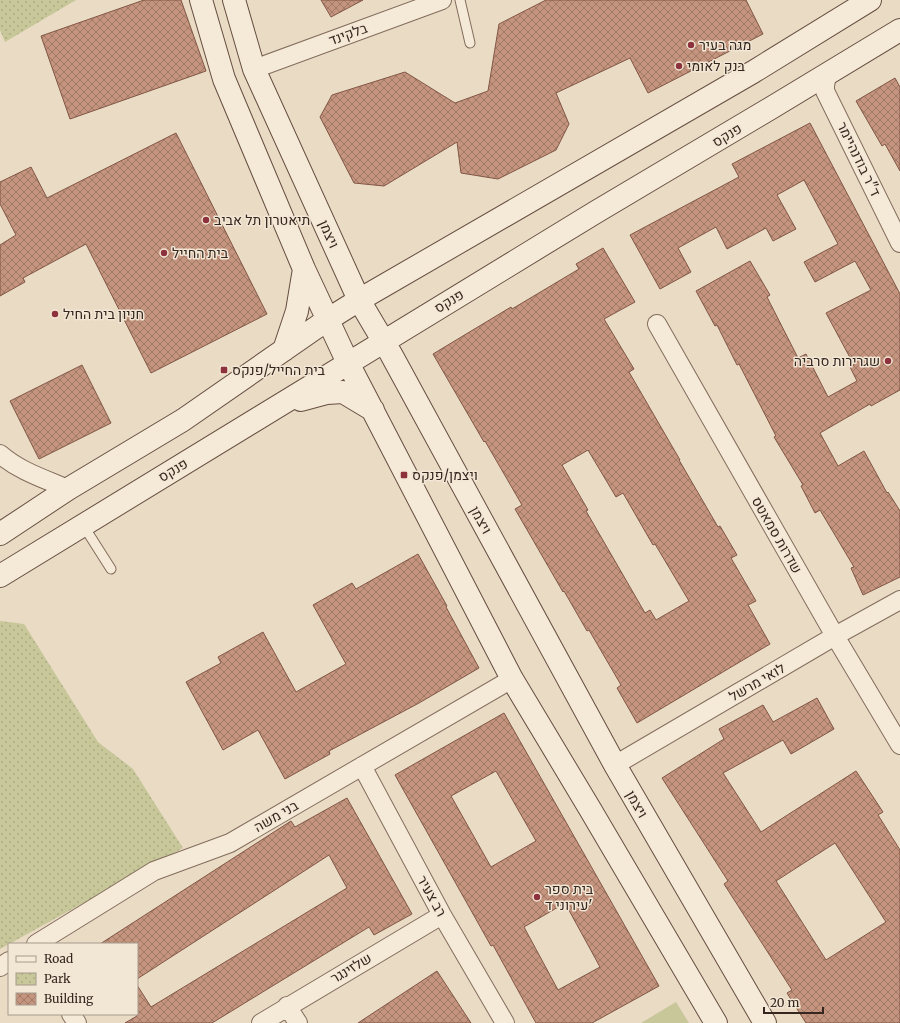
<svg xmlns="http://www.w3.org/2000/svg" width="900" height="1023" viewBox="0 0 900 1023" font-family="Merriweather,Heebo,serif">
	<defs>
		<pattern id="park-dots" width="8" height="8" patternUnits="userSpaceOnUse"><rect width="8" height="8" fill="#c7c79a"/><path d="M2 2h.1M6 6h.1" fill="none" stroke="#acab84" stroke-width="1.8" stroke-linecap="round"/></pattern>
		<pattern id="building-cross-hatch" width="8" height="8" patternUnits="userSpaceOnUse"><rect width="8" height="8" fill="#c5947e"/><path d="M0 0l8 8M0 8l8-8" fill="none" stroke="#a17967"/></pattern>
	</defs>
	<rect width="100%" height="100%" fill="#eadbc5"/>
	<path fill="url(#park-dots)" d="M0,0H76L5,42L0,30Z
		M0,621L24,624L98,742L133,769L183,848L0,949Z"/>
	<path fill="#c7c79a" d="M676,1002L689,1023H641Z"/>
	<path fill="url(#building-cross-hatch)" stroke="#805645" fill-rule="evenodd" d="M144,0H181L206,71L70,119L41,36Z
		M321,0H363L331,17Z
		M546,0H746L763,34L648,93L630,58L556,93L569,124L556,150L498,179L461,173L457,142L384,186L354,183L320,117L332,95L405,72L455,103L488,91L499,24Z
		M895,78L900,87V171L885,144L882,146L856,101Z
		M810,123L900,294V390L871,406L870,404L820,433L838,466L864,451L887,493L888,492L900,511V577L863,595L851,568L854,567L820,510L815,513L801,486L803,485L774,437L776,436L739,364L737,365L717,325L715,326L696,291L750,261L770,295L767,297L798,358L806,354L828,397L857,381L850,367L854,365L826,313L871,290L855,261L815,282L804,262L838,244L804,180L777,195L796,229L773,241L766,228L727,249L716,227L678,248L691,272L660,289L630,235L739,177L732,164Z
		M176,133L267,314L151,373L86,244L23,278L25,282L0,296V245L16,235L0,204V182L31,167L47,198Z
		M603,248L635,302L604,319L634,369L629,372L680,460H679L718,527L720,526L737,555L731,558L756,601L748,605L770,644L637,723L617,688L621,685L589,630L587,631L564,591L563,592L515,509L522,505L485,441L484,442L433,354L511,307L512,309L579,269L576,264ZM588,450L616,497L623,493L653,545L655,544L689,601L656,620L650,610L645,613L586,511L588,510L562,465Z
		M82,365L111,423L39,459L10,401Z
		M418,554L447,606L446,607L479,668L419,703L329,751L330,754L285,779L258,730L223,750L186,682L221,663L218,657L263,632L296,692L346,664L313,605L352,583L356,589Z
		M817,698L834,729L791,754L783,740L723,773L761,832L856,771L883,812L878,815L900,850V1023H806L787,993L792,990L724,884L728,881L662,778L724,739L719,729L763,705L773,722ZM835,843L886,922L826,960L776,881Z
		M504,713L659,986L592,1023H536L493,945L491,946L395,775ZM496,771L536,841L491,867L451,796ZM565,903L600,967L558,990L524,927Z
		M347,798L412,914L374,935L369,927L212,1023H125L137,1016V985L151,1007L347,888L329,855L137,979V944H100L291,821L295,827Z
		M437,971L471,1023H358Z"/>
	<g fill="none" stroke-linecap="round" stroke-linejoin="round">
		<defs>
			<path id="lane" d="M460,0L470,43
				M83,525L111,569"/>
			<path id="street" d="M254,69L442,0
				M827,74L825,86V91L900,243
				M657,324L835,636L900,745
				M0,454C19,471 45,479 68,489
				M615,765L835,636L900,600
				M362,766L442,915L505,1023
				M36,944L154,871L230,843L512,679
				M0,967L9,961
				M287,1006L298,1023
				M71,1014L77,1023
				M261,1023L442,915"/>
			<path id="secondary" d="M201,0L224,79L304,269L348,363L373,411L512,679L590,809L716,1023
				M234,0L254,69L359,300L391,354L615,765L765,1023
				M284,350L297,311L304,269
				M301,400L327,393L343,392L373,410
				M0,534L68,489L183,420L327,320L359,300L753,72L870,0
				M0,576L596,212L771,108L900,30"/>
		</defs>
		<use href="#lane" stroke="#836d5d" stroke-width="11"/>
		<use href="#street" stroke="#836d5d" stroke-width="20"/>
		<use href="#secondary" stroke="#654e40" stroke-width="24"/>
		<use href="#lane" stroke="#f5e9d7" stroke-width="9"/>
		<use href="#street" stroke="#f5e9d7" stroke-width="18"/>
		<use href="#secondary" stroke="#f5e9d7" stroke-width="22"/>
	</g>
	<g fill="#8d323d" stroke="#f2e6d4" stroke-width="1.5">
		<circle cx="691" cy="45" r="4"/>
		<circle cx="679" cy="66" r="4"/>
		<circle cx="206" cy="220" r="4"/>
		<circle cx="164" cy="253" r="4"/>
		<circle cx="55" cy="314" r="4"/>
		<circle cx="888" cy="361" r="4"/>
		<rect x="220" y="366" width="8" height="8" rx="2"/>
		<rect x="400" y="471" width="8" height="8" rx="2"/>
		<circle cx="537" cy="897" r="4"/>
	</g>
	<g text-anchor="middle" stroke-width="3" stroke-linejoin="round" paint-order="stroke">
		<g font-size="14" fill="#35271f" stroke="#f2e6d4">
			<text transform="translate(348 34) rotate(-20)" y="5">בלקינד</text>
			<text transform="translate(727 135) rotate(-31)" y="5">פנקס</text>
			<text transform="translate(859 159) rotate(64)" y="5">ד"ר בודנהיימר</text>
			<text transform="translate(329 234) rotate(66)" y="5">ויצמן</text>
			<text transform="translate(449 301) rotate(-31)" y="5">פנקס</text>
			<text transform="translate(173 470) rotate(-31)" y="5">פנקס</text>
			<text transform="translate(481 520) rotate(61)" y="5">ויצמן</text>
			<text transform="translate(777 535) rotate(60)" y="5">שדרות סמאטס</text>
			<text transform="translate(757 682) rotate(-30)" y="5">לואי מרשל</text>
			<text transform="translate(637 804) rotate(60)" y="5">ויצמן</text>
			<text transform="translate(276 816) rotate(-30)" y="5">בני משה</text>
			<text transform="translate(432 896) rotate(61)" y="5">רב צעיר</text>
			<text transform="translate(351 968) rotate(-31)" y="5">שלזינגר</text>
		</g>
		<g font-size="14" fill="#35271f" stroke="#f2e6d4" text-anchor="start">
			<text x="699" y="50">מגה בעיר</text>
			<text x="687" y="71">בנק לאומי</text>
			<text x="214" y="225">תיאטרון תל אביב</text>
			<text x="172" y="258">בית החייל</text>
			<text x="63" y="319">חניון בית החיל</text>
			<text x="880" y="366" text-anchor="end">שגרירות סרביה</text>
			<text x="232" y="375">בית החייל/פנקס</text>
			<text x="412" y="480">ויצמן/פנקס</text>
			<text x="545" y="894">בית ספר<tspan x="545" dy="16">עירוני ד'</tspan></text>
		</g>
	</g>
	<rect x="8" y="943" width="130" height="72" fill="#f2e6d4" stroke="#a69a8c"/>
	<rect x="16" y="956" width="20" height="6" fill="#f5e9d7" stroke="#a69a8c"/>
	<text x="44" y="963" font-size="12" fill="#35271f">Road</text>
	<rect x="16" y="973" width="20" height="12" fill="url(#park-dots)" stroke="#a69a8c"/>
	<text x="44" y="983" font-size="12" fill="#35271f">Park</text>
	<rect x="16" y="993" width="20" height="12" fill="url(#building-cross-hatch)" stroke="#a69a8c"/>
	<text x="44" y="1003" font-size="12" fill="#35271f">Building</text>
	<path d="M764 1007v6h59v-6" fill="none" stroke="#35271f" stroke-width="2"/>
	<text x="770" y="1007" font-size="12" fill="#35271f" stroke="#f2e6d4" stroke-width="3" paint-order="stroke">20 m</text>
</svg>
